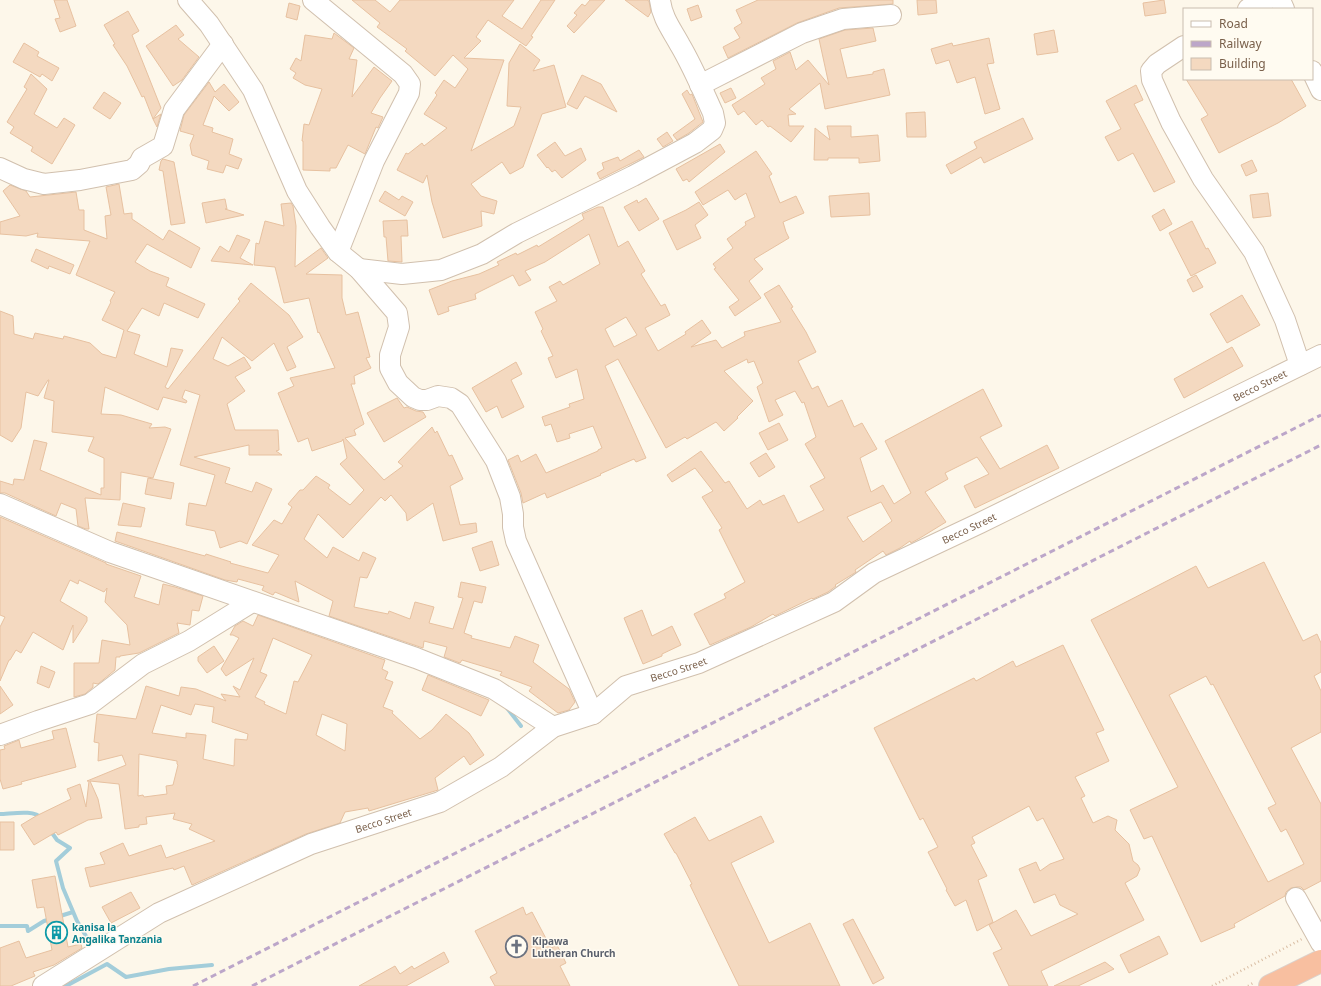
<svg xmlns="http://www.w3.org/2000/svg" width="1321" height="986" viewBox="0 0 1321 986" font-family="'Noto Sans',sans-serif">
	<rect width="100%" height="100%" fill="#fdf7ea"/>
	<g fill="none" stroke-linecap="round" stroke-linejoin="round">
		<path stroke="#a3cdda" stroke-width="4" d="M507,708L521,726
			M0,814C10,814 35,809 41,818
			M50,830L57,840L70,848L56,861L63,888L77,921L93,948
			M57,917L73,912
			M0,926H27L28,931L44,921L51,919
			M66,986L107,964L126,977L169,969L212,965"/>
	</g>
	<path fill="#f4d9c0" stroke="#e7c1a0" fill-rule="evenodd" d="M54,0H67L76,26L60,32L55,19L60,18Z
		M352,0H375L390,12L400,0H514L502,16L522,29L541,0H555L531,36L533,37L526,46L488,20L476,37L481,41L464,58L504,60L471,151L514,126L521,107L507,106L509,63L520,44L540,60L533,71L554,65L566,107L542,114L523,167L510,174L502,162L471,184L481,196L497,201L494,214L481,211L482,226L443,238L432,202L427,175L423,183L397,170L406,153L408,154L422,143L424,146L447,128L424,114L437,95L435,93L444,80L455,88L468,69L453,55L435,76L405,51L407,49L377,27L380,23Z
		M590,0H605L574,33L567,26L577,15L574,13L582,4L585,6Z
		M625,0H647L649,1L651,12L648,17Z
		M758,0H893V4L839,8L797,23L728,58L723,47L740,38L734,28L742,23L736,10Z
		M917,0H936L937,13L918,15Z
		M1164,0L1166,13L1145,16L1143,3Z
		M289,3L300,6L297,20L286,17Z
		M698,5L702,17L691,21L687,9Z
		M128,11L139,31L132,35L161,108L153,119L144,96L142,97L127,66L113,45L115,44L104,25Z
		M176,25L184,35L178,39L199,57L182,80L173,86L146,46Z
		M873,28L876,41L840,49L847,78L873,74V72L884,69L890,95L825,109L820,83L789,109L796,114L788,115L789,126H804L791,142L770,126L768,127L762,120L756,125L744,111L738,115L732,105L765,84L761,78L776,69L773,61L790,52L796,70L808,60L829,85L819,39L845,30Z
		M1054,30L1058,52L1037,55L1034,34Z
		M334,33L354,48L349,59L357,60L352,97L374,67L392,81L380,98L371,113L383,117L378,128L376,127L365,154L348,145L336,168H330V171L303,170V141H302L304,124L309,125L322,89L305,85L293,78L296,73L290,69L296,58L301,61L305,35L332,39Z
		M989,38L994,63L987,64L1000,109L985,114L975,77L957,83L949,60L936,64L931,49L952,43L953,46Z
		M24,43L39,52L37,56L59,68L52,81L42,74L40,77L13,62Z
		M31,74L47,89L34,114L57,128L64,118L75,125L52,164L31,151L33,147L10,133L14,127L7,122L27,89L24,87Z
		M582,75L601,84L617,112L585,96L577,109L567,104Z
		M1186,79H1291L1306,106L1278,123L1219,153L1201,119L1208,115Z
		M209,82L215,92L224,84L239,102L229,111L214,96L203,125L213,128L212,132L233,139L229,154L242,159L238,169L226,165L223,173L207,169L209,161L192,155L190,145L194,135L180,131L184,115Z
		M1136,85L1143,100L1134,104L1175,182L1154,192L1133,153L1118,161L1105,137L1121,129L1106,101Z
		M731,88L736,98L725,103L720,93Z
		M687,90L690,95L692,94L703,122L689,133L677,140L673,135L695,119L682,94Z
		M104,92L121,103L110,119L93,108Z
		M925,112L926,137H907L906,113Z
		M161,114L157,127L153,119Z
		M1023,118L1033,139L984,163L981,157L951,174L946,165L977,148L974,142Z
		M827,126H851V137L878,135L880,161L859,163V158H828V160H814L815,128L830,140Z
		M667,132L673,141L663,147L657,139Z
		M555,142L565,156L581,148L586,160L562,178L555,170L552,172L548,167L547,168L537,155Z
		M720,144L725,152L689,182L687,179L683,181L676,169Z
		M639,150L644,157L600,179L597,173L604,169L602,163L618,157L620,161Z
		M756,151L772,174L769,176L780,203L796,196L804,213L783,222L786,232L789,238L754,259L763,269L749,281L761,298L735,316L729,307L739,300L714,269L716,268L713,264L733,248L727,239L746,225L745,222L755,217L746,193L735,200L728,190L703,205L695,192Z
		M163,159L174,162L185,223L171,225L163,171L159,170L161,161Z
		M1252,160L1257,171L1246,176L1241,165Z
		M119,184L124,214L132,213V219L163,240L169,230L200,248L191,268L147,244L135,262L150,271L169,278L166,286L205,304L198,318L164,303L159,316L142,308L127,331L140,335L134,354L167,367L171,348L183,350L165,387L168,389L240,301L238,299L251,283L289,315L303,337L287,347L296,367L287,371L274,343L252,361L222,337L213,359L228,366L244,357L251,368L235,377L245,391L227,404L235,430H278L279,450L276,451L282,455H249V445L194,457L230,468L225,483L252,492L256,482L272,489L247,544L240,541L220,548L215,531L186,525L189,503L206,506L215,475L180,465L200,395L185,390L182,398L187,401L186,403L163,397L158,410L105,387L101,414L121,415L152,424L149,428L165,427L171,429L153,478L121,472L120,500L85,498L89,529H86L78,526L76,509L61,503L56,516L5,493H0V481L13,485L14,479L24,480L34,440L47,443L40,470L101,495V488H104V458L88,451L94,437L52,432L54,401L44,398L49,380H48L38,396L26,392L21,428L12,442L0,435V311L13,316L14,334L33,339L35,333L63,339L64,336L90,343L102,354L116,358L124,330L102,320L111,302L110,301L115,292L76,275L90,241L37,237L38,233L26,236L0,234V222L20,216L3,191L10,185L26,191L30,197L76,192L79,210H84V230L107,239L105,216L111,215L106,187Z
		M385,191L399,200L402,196L413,202L405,216L379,201Z
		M869,193L870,215L831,217L829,196Z
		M1268,193L1271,216L1253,218L1250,195Z
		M646,198L659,219L639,231L624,207L637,200L638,203Z
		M225,199L227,209H225L244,215L206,223L202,203Z
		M699,202L708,215L695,225L701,238L677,250L663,221L686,210Z
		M291,203L293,206L296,226L295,267L321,248L328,258L306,274L342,275V298L346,315L358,312L370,357L366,358L371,368L354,376L355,384H351L364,424L354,430L356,435L345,438L384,480L403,466L398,462L432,427L435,433L437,431L449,456L452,455L463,479L450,486L460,525L476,523L477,532L443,541L433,503L407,521L406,513L391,495L385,501L381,497L343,538L318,514L304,539L327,558L333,547L359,561L363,552L376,558L367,578L360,577L354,607L388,614L389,611L410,619L415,602L434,607L429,623L453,629L463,598L458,597L461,582L486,587L482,603L474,601L464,633L472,636L471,638L510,648L515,636L539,645L533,662L569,689L575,702L569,710L558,713L529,691L532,687L500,675L502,672L462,660L460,663L444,657L447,647L424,641L423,648L329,616L333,601L295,581L299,602L275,592L273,595L262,590L264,586L238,579L237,582L225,580L115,541L117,532L205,556L206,554L231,562L230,563L268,573L279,555L252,545L274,520L282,524L292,507L288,504L300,490H303L316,476L330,485L328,488L350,505L364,490L340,464L347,458L343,439L342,441L312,451L308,438L298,442L278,393L294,386L290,378L335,368L319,332L318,333L309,298L284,303L275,267L254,265L256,243L259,244L265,221L284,226L281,204Z
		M598,207H603L618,247L628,241L645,271L641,274L661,306L665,304L670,315L645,328L658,351L686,334L685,332L702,320L711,333L691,347L716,340L722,348L745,336L744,332L781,322L764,294L779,285L793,307L791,308L806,332L816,352L798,361L812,389L818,386L828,407L842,400L854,427L862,423L877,449L860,458L871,492L883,485L894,504L911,493L885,441L983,389L1002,426L980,437L1000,469L1047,445L1059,468L975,508L964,486L989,474L977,457L945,473L948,479L925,492L946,522L920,538L911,543L910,541L900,548L886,555L883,551L855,570L856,572L853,574L835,585L836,586L828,592L813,599L812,598L775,616L773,614L751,627L710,645L694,614L726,598L724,594L745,582L719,530L722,528L702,497L713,491L695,468L672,482L667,475L701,451L725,483L729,481L747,509L760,500L763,505L784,495L798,523L824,510L810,486L825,478L805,444L816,437L804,402L802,403L795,391L775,400L783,415L769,422L757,387L763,383L754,361L748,363L747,359L724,371L753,401L737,417L738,418L724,431L716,422L687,439L685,437L666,448L618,359L605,366L646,458L636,462L634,459L600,474L601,475L547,498L545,493L523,503L521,493L508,460L518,455L521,462L536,454L546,473L598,451V450L602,448L593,426L569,434L570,438L557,442L551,424L545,426L542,417L570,407L569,404L584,399L577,369L556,378L548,358L553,356L541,331L543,329L535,312L557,301L549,287L560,281L563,285L600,264L589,234L545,262L525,271L531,280L519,286L513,275L475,294L476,299L448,307L449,311L438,315L429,290L452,281L479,274L499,265L497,262L516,253L517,255L537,245L538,247L584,219L582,214ZM626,317L637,335L614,347L605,329ZM881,502L892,521L863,542L847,517Z
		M1164,209L1172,224L1160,231L1152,216Z
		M407,220L408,236H401L402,262L388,261L386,237H384L383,221Z
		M1192,221L1206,249L1208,248L1216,263L1191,276L1169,233Z
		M237,235L250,240L240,258L253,265L211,261L220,246L229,252Z
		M36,249L74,265L70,274L49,266L48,269L31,261Z
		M1196,275L1203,287L1193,292L1187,280Z
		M1242,295L1260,325L1227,343L1210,314Z
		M1232,347L1243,366L1184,398L1174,379Z
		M516,362L522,374L511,380L524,407L502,418L497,406L486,412L472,388Z
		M397,398L404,408L407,407L416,411L423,412L426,417L384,442L367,413Z
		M779,423L788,440L768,450L759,433Z
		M766,453L775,467L759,477L750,463Z
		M148,478L174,483L171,499L145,494Z
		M123,503L145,508L141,527L118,525Z
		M0,517L106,563V564L141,576L134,597L159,605L163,584L175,587L203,596L199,611L192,610L190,625L177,623L179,633L139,653L120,656V657H116L115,670L98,684L93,683V687L85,694L74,697V663H99L102,640L130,645L127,625L105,602L107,588L104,592L79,580L78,584L70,580L60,601L87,617V621L73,643V625L63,650L33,632L21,653L16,650L10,660H9L0,681V627L5,617L0,615Z
		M492,541L499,565L480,571L472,548Z
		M1264,562L1303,641L1317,634L1321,643V672L1314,676L1321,691V732L1291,748L1321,804V881L1304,890L1301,887H1297L1291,888L1286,892L1285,896L1234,924L1235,927L1201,942L1152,836L1144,839L1130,810L1178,787L1091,620L1196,566L1208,588ZM1206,676L1211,685L1213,684L1276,804L1268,808L1281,832L1286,829L1304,864L1268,882L1169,695Z
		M642,610L652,636L672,626L681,645L662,654V656L643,664L624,618Z
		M258,615L385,660L382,669L388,672L385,679L393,682L383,707L393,711L392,713L420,739L432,730L446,714L469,733L484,755L470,765L464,756L435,778L438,790L435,791L369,811L368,808L345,812L340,823L306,834L192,885L184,866L174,870L173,868L90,887L85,868L105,864L100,853L123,843L129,856L161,845L166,858L215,841L189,829L192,824L173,819L175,813L146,817L147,824L139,825V827L125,829L119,784L90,781L98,799L102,818L88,820L58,835L56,832L34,845L21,825L36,816L71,799L67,789L80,784L86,807L89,781H87L126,765L122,755L98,761L99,743L94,742L97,714L136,719L146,686L179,696L181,687L196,689L226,701L221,694L240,697L233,686L240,690L254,658L226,676L221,669L239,638L233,635H230L235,626L243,621L253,626ZM273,638L312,655L298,682L294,681L286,714L264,704L265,702L255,697L267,675L260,672ZM195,704L214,707L212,722L248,734L247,740L235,739L234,766L203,759L206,735L186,733V738L152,733L161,705L191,715ZM322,714L347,724L345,751L316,735ZM139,754L177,761V764L178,765L173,785L166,786L167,794L144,797L143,795L138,796Z
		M1063,645L1104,730L1096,733L1109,761L1075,777L1085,796L1081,798L1093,823L1108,816L1117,820L1115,830L1129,844L1133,861L1138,865L1140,869L1137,876L1125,883L1144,920L1041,971L1048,986H1009L993,953L1002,949L989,925L1016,910L1031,936L1078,914L1060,905L1055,894L1034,903L1019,869L1036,862L1040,871L1050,864L1064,859L1043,818L1037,821L1029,806L972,837L975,843L971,845L987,876L978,880L993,922L977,931L966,900L955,906L946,890L947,889L928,852L938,847L923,818L920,820L874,728L974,678L976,681L1013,661L1016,667Z
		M214,646L224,661L207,673L198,661V657Z
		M41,666L55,672L49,688L37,683Z
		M428,675L489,700L481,716L422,690Z
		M0,686L13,705L0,714Z
		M66,728L76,767L21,782L22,784L3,789L0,779V750L5,749L4,746L19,740L21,748L54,739L52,731Z
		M761,816L774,842L731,863L769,943L810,923L840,986H739L690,885L692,884L676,853H675L664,834L695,817L709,841Z
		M0,822H14V850H0Z
		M55,876L68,947L81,944L82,948L54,965L33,972L35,976L11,986H0V948L19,941L26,958L52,950L44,907L37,908L32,880Z
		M131,892L140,908L111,923L102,907Z
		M523,907L526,915L532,912L551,948L557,945L566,963L560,966L570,986H495L490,977L497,973L475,931Z
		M853,919L884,978L873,984L843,924Z
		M1159,936L1168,954L1129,973L1120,955Z
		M444,952L449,962L406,986H359L395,966L400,974L412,966L414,969Z
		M1105,962L1114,969L1078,986H1054Z"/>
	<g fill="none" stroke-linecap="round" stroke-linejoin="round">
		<defs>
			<g id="minor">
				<path d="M188,0L209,24L253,90L297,191L320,227L338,252L359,269L397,313L399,327L390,355V368L398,383L413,397L420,400H427L438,396L451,398L460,404L496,461L510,497L513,514V527L516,541L593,714"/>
				<path d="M313,0L403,74L410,84L409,93L374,161L338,252"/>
				<path d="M1280,0L1284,9"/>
				<path d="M1248,9L1266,0"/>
				<path d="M1184,46L1157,64L1151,71L1152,80L1171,122L1203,179L1254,252L1285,320L1300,365"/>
				<path d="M1312,71L1321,90"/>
				<path d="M700,85L802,33L843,19L891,15"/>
				<path d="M0,168L24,179L44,184L80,180L132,170L139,164L142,158L163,146L174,110L223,44"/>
				<path d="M359,269L402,274L441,270L482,254L517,233L633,176L695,143L712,130L715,123L713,113C703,91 693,67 680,45C672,30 662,18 660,0"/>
				<path d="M0,504L110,552L416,658L494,689L553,727"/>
				<path d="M0,735L38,721L90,704L143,664L189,641L252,602"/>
				<path d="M1296,898L1321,943"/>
				<path id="s1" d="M43,986L159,913L311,844L440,802L501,767L553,727L593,714L626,686L699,663L834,602L874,573L980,523L1321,355"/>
			</g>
			<path id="highway" d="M1270,986L1321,961"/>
		</defs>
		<use href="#minor" stroke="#d1c0ae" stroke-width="22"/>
		<use href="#highway" stroke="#dad2cd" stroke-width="24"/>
		<path stroke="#d9bda3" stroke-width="2.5" stroke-dasharray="1 3" stroke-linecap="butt" d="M1212,986L1302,939
			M1248,986L1253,983"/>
		<use href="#minor" stroke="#fff" stroke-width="20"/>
		<use href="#highway" stroke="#f8bfa0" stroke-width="22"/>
		<path stroke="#bca6c9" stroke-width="3" stroke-dasharray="6 4" stroke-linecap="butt" d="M193,986L1321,415
			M252,986L1321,445"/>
	</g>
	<defs>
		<symbol id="building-ring" viewBox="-11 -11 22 22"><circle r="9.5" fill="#fffbf1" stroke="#0f9aa8" stroke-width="1.5"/><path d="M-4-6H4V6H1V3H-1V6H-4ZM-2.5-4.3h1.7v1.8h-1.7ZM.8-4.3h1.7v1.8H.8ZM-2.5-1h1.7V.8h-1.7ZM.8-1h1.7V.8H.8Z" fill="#0f9aa8"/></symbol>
		<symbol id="church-ring" viewBox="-11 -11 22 22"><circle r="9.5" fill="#fffbf1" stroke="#6b7280" stroke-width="1.5"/><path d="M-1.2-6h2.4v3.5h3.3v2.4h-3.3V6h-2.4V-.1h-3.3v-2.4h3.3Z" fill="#6b7280"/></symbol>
	</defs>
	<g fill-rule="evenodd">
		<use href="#building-ring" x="44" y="920" width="25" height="25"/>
		<use href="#church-ring" x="504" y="934" width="25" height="25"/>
	</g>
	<g text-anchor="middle" stroke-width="3" stroke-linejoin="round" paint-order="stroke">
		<g font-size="10" fill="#7a604b" stroke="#fffbf1">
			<text dy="4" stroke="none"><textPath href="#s1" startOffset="1364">Becco Street</textPath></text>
			<text dy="4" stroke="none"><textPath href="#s1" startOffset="1040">Becco Street</textPath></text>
			<text dy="4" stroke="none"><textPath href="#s1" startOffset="716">Becco Street</textPath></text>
			<text dy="4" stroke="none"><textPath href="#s1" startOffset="380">Becco Street</textPath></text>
		</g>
		<g font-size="10" font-weight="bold" fill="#0d838f" stroke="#fffbf1" text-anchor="start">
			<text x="72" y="931">kanisa la<tspan x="72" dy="12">Angalika Tanzania</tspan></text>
		</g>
		<g font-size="10" font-weight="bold" fill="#5b616d" stroke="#fffbf1" text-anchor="start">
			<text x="532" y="945">Kipawa<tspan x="532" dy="12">Lutheran Church</tspan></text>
		</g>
	</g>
	<rect x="1183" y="8" width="130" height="72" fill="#fffbf1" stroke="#cabdaf"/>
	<rect x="1191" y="21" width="20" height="6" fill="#ffffff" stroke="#cabdaf"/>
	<text x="1219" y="28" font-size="12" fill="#7a604b">Road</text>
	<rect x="1191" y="41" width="20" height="6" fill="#bca6c9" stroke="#cabdaf"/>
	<text x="1219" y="48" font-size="12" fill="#7a604b">Railway</text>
	<rect x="1191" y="58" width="20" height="12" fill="#f4d9c0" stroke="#cabdaf"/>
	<text x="1219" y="68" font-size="12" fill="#7a604b">Building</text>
</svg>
